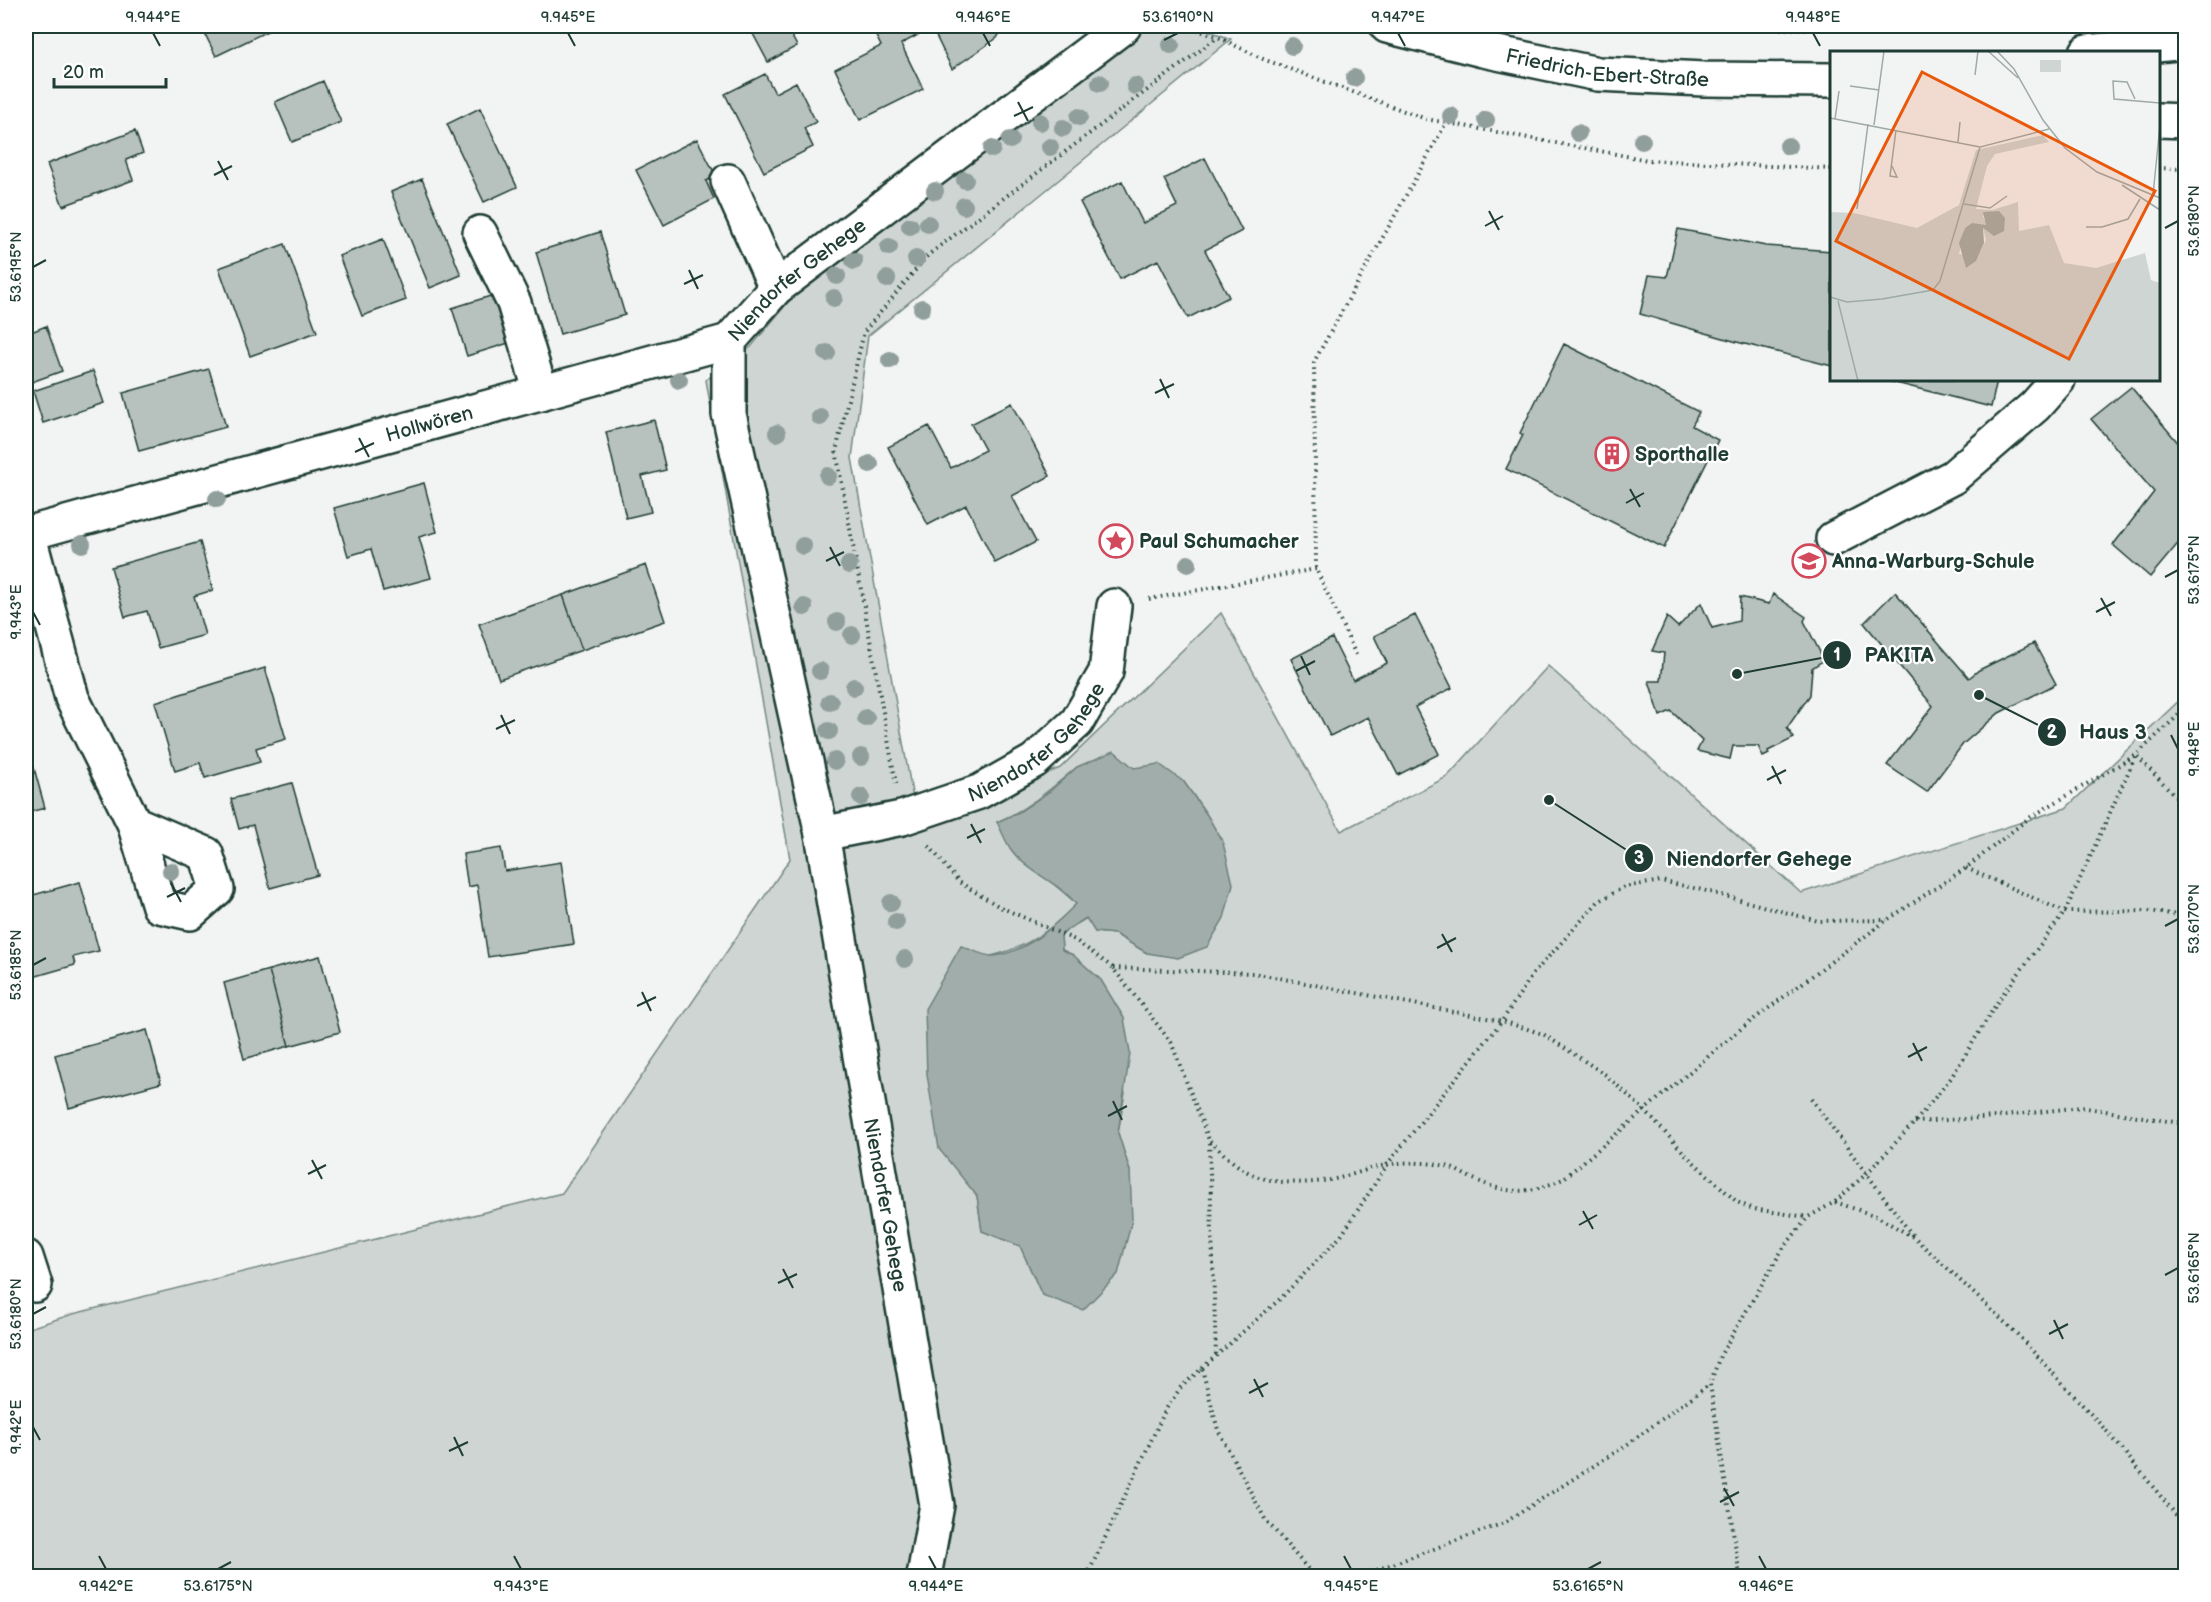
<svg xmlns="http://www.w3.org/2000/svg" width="2211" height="1602" viewBox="0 0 2211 1602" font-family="'Balsamiq Sans',sans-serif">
	<rect width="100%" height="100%" fill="#f2f3f3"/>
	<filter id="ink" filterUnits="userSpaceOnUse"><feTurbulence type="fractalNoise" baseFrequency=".0167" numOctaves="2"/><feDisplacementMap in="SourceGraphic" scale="12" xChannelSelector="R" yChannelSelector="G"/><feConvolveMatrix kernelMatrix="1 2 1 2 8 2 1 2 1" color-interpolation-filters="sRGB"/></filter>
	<g filter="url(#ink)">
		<path fill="#ced5d3" stroke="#768984" stroke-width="1.5" fill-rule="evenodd" d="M1138,26H1197L1231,39L868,336L852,458L912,793L929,823L1060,768L1221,613L1341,831L1447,777L1548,666L1801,893L2066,808L2185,695V1576H26V1329L73,1314L562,1193L790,859L706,380L751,347L789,301ZM1077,767L1134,769L1184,782L1207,815L1223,843L1147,953L1115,934L1095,932L1087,918L1068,929L1061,936L1062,950L1073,955L1125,1093L1118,1133L1130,1171L1042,1295L1020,1246L982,1231L977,1196L991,956C1029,947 1049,931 1077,904L1050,881L997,822C1028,809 1052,788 1077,767Z"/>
		<path fill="#a1adaa" stroke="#6d807b" stroke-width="1.5" d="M1114,751L1134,768L1159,764L1184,782L1207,815L1223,843L1233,884L1224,918L1207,947L1178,958L1147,953L1115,934L1095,932L1086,918L1068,929L1061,936L1062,950L1073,955L1101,980L1124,1018L1130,1053L1118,1133L1130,1171L1132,1220L1118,1274L1083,1310L1042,1295L1020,1246L982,1231L977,1196L939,1149L927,1074L925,1009L961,946C970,949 983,956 993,956C1026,953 1054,926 1076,904C1059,882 1026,872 1010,848C1005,840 1001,830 997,822L1019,812L1050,791L1077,767Z"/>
		<path fill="#b7c1bd" stroke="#1f3d34" stroke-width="1.5" d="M201,26H273L274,28L216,56Z
			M763,26H786L797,46L768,62L752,32Z
			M871,26H916L920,34L901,44L923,89L860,120L835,69L881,46Z
			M947,26H1004L997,38L952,69L935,34Z
			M765,74L775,93L796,82L816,122L804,128L813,147L764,172L725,94Z
			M323,81L341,122L292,142L275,102Z
			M480,108L517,187L484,202L447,124Z
			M135,131L143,153L126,160L133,180L63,206L47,164Z
			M697,139L716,176L706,181L714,199L664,225L636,170Z
			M1205,158L1242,231L1205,250L1229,297L1188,318L1158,260L1120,279L1080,202L1122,181L1143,223L1177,206L1164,179Z
			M422,179L461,275L430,288L391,192Z
			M1678,229L1766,246L1832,251V366L1737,342L1640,314L1649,275L1667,277Z
			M600,232L625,315L560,334L536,252Z
			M383,239L406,300L362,316L339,256Z
			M285,244L317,332L250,356L219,268Z
			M497,294L512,342L467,356L452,308Z
			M46,326L62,371L29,383L26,373V334Z
			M1564,344L1699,412L1692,426L1718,440L1664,548L1506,469L1523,435L1520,433Z
			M209,369L226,427L139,451L123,393Z
			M93,371L104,403L43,423L33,391Z
			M1884,380H1997L1991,407Z
			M2131,387L2186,452V534L2150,577L2113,545L2154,492L2091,419Z
			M1012,403L1050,476L1012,496L1036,542L995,563L966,505L928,525L888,447L929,426L951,468L985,450L971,424Z
			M654,420L666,470L642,476L651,512L626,518L606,432Z
			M424,483L437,532L419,537L431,578L383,591L371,549L348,556L334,508Z
			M200,542L213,590L194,596L205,635L158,648L147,611L125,617L111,567Z
			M646,565L665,621L582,650L563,595Z
			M1895,592L1969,678L1979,670L2034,643L2056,684L1999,713L1963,744L1927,792L1887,765L1933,706L1864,623Z
			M1773,594L1806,617L1804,621L1824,660L1812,668L1810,695L1787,728L1794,738L1768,751L1769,754L1763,757L1758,746H1733L1730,759L1697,751L1702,741L1671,711L1660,716L1649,681H1661L1664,653L1652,651L1667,617L1678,627L1701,603L1712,628L1739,621L1740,597L1769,604Z
			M563,595L582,650L499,679L479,624Z
			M1415,615L1452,688L1415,707L1439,754L1398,775L1368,717L1330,736L1291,659L1332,638L1353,680L1387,663L1374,636Z
			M265,668L286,739L256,748L260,762L205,778L200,763L175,771L155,702Z
			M26,739L45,808L26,813Z
			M292,783L318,875L270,888L253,825L239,829L231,799Z
			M501,848L505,871L561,862L574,944L488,957L477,885L468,887L463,854Z
			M80,882L99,951L73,957L75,965L26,979V897Z
			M320,956L340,1032L289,1046L269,970Z
			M269,970L289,1046L244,1059L224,983Z
			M147,1030L161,1083L69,1108L55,1055Z"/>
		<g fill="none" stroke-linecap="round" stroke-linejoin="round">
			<defs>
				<g id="minor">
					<path d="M728,181L776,288"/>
					<path d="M480,233L514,303L541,393"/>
					<path d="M28,533L72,698L134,823L159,906L190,913L217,889L206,854L134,823"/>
					<path id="s1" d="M26,534L729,341"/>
					<path d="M1833,539L1953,477L2035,406L2058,380"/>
					<path id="s2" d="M822,834L902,818L979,792L1034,761L1077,722L1106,672L1114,606"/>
					<path d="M26,1257L35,1285"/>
					<path id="s3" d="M924,1576L937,1505L822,834L729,414V341L776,288L1124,26"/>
				</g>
				<g id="major">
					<path id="s4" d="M1387,26L1483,50L1598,74L1704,79L1832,80"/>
					<path d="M2087,52L2186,42"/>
					<path d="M2158,120L2186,121"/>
				</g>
			</defs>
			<use href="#minor" stroke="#1f3d34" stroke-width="38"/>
			<use href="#major" stroke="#1f3d34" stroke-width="38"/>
			<path stroke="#1f3d34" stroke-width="4" stroke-dasharray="1.5 4.5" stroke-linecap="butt" d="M1185,26L1218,37L1263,59L1426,119L1648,160L1832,169
				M1720,26L1772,29L1948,26
				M2158,168L2186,169
				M1149,599L1316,569
				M1356,655L1316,569L1314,362L1446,123
				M896,784L836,451L864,332L928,255L1218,37
				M929,846L959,882L1000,907L1075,940L1112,967L1171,1042L1209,1140L1216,1357
				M1966,868L2065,912L2148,911L2186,916
				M1113,968L1253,973L1502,1021L1543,1034L1606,1075L1645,1111L1689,1158L1737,1202L1753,1209L1807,1217
				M1811,1099L1913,1236
				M1915,1122L1996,1117L2081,1107L2186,1124
				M1210,1141C1228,1158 1244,1175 1270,1180C1289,1184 1311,1183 1330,1180C1362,1174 1383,1160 1419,1163C1428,1163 1438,1164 1446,1166C1456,1169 1466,1176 1476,1180C1509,1195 1530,1194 1563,1179L1742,1028L1887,920L1966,868L2029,818L2136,755L2186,708
				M1835,1202L1876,1216L1915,1238L2016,1333L2112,1437L2186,1527
				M1202,1369L1218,1430L1265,1519L1314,1576
				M1087,1576L1166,1409L1181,1387L1281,1298L1341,1236L1389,1162L1502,1021L1533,974L1598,902L1624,887L1661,881L1703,890L1818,921L1887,920
				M1360,1576L1504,1523L1625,1446L1710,1384
				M1740,1576L1710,1384L1720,1356L1782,1250L1808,1217L1835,1202L1867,1173L1915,1122L1951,1078L2000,998L2065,912L2136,755L2186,807"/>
			<use href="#minor" stroke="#fff" stroke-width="33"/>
			<use href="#major" stroke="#fff" stroke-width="33"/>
		</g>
		<g fill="#919f9c">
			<circle cx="1171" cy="45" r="9"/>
			<circle cx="1292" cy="46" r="9"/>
			<circle cx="1354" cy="78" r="9"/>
			<circle cx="1100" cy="83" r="9"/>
			<circle cx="1135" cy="86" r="9"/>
			<circle cx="1451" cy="116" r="9"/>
			<circle cx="1079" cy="117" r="9"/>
			<circle cx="1486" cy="120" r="9"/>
			<circle cx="1040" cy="122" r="9"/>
			<circle cx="1063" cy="128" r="9"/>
			<circle cx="1578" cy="133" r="9"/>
			<circle cx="1010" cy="140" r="9"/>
			<circle cx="1642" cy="141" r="9"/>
			<circle cx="1788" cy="146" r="9"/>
			<circle cx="1050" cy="147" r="9"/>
			<circle cx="992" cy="149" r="9"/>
			<circle cx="965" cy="180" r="9"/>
			<circle cx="935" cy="191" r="9"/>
			<circle cx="964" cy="206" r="9"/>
			<circle cx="928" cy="224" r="9"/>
			<circle cx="910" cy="226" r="9"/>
			<circle cx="889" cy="247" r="9"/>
			<circle cx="916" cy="259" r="9"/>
			<circle cx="854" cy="261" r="9"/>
			<circle cx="837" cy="276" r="9"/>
			<circle cx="887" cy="279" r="9"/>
			<circle cx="834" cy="298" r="9"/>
			<circle cx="922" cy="308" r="9"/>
			<circle cx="827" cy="353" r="9"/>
			<circle cx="890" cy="360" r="9"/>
			<circle cx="679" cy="380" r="9"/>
			<circle cx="820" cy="417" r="9"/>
			<circle cx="777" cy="433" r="9"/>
			<circle cx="870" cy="464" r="9"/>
			<circle cx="828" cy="476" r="9"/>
			<circle cx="217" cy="499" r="9"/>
			<circle cx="82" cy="544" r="9"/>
			<circle cx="803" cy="546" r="9"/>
			<circle cx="1114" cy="549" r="9"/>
			<circle cx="1188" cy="564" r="9"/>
			<circle cx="849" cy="565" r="9"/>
			<circle cx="804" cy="607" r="9"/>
			<circle cx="837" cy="622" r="9"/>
			<circle cx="852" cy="635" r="9"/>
			<circle cx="820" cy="671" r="9"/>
			<circle cx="854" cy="687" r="9"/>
			<circle cx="830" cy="702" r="9"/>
			<circle cx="866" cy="718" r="9"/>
			<circle cx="829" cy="731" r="9"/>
			<circle cx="861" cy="757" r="9"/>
			<circle cx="835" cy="761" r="9"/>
			<circle cx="861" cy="797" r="9"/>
			<circle cx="171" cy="871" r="9"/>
			<circle cx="891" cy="903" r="9"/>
			<circle cx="896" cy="922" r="9"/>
			<circle cx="905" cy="959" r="9"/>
		</g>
	</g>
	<path fill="none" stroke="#1f3d34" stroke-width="2" d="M153,33L160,46M568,33L575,46M983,33L990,46M1398,33L1405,46M1813,33L1820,46M1164,40L1178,33M1018,102L1028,121M1014,116L1033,107M218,161L228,180M214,175L232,166M1489,211L1499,230M1485,226L1503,216M2165,228L2178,221M33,267L46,260M689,270L698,289M684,284L703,275M1160,379L1169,398M1155,393L1174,384M359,438L369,457M355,452L374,443M1630,489L1640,507M1626,503L1644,493M830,547L840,566M826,561L844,552M2165,577L2178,570M2101,598L2111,616M33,612L40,625M2096,612L2115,602M1301,656L1310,675M1296,671L1315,661M501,715L510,734M496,729L515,720M2171,735L2178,749M1772,766L1781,784M1767,780L1786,770M971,824L981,843M967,838L985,829M171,883L181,902M167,897L185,888M2165,926L2178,919M1442,934L1452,952M1437,948L1456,938M33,965L46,958M642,992L651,1011M637,1006L656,997M1913,1043L1922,1061M1908,1057L1927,1047M1113,1101L1122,1120M1108,1116L1127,1106M312,1160L322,1179M308,1174L326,1165M1583,1211L1593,1229M1579,1225L1597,1215M783,1269L793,1288M2165,1275L2178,1268M778,1283L797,1274M33,1314L46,1307M2054,1320L2063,1339M2049,1334L2068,1324M1254,1379L1263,1397M1249,1393L1268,1383M33,1427L40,1440M454,1437L463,1456M449,1451L468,1442M1724,1488L1734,1506M1720,1502L1739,1492M99,1556L106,1569M514,1556L521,1569M929,1556L936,1569M1344,1556L1351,1569M1759,1556L1766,1569M218,1569L231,1562M1588,1569L1601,1562"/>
	<defs>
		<symbol id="building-ring" viewBox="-11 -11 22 22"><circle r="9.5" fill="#fff" stroke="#d1495b" stroke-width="1.5"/><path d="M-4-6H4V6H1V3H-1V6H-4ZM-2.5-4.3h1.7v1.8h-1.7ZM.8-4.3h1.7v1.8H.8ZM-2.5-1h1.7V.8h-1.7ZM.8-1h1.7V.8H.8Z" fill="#d1495b"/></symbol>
		<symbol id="sight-ring" viewBox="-11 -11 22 22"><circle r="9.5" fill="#fff" stroke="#d1495b" stroke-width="1.5"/><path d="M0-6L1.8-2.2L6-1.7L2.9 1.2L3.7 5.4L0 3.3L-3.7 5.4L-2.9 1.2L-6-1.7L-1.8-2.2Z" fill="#d1495b"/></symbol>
		<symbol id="school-ring" viewBox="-11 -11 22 22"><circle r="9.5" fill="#fff" stroke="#d1495b" stroke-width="1.5"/><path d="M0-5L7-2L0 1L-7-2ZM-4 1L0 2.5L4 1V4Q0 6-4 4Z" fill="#d1495b"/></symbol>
	</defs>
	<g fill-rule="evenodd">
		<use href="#building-ring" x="1593" y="435" width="38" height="38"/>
		<use href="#sight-ring" x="1097" y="522" width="38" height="38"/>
		<use href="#school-ring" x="1790" y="542" width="38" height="38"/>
	</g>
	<g text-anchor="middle" stroke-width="4.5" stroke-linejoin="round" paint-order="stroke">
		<g font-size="20" fill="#1f3d34" stroke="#fff">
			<text dy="7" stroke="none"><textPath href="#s4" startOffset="225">Friedrich-Ebert-Straße</textPath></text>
			<text dy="7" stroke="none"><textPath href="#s3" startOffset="1348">Niendorfer Gehege</textPath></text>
			<text dy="7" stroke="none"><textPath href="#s1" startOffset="418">Hollwören</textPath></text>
			<text dy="7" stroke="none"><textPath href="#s2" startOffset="240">Niendorfer Gehege</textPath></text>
			<text transform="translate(886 1205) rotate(80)" y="7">Niendorfer Gehege</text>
		</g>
		<g font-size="20" font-weight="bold" fill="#1f3d34" stroke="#fff" text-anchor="start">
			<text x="1635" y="461">Sporthalle</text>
			<text x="1139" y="548">Paul Schumacher</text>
			<text x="1832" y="568">Anna-Warburg-Schule</text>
		</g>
	</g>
	<g transform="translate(1830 51)">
		<rect width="330" height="330" fill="#f2f3f3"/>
		<path d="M210,9H231V21H210ZM213,84L219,91L165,103L157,115L146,158L162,159L188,151L189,180L219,174L234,212L266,217L315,202L321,229L330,232V330H0V161L24,162L87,177L129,154L146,99ZM164,160L170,163L162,183L153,177L156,189L148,205L129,203L135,177L157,174L153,165Z" fill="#ced5d3" fill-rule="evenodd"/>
		<path d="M169,160L175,167L174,180L164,185L153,177L154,192L146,210L136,217L129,192L135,177L142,172L156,174L153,161Z" fill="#a1adaa"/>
		<path fill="none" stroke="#9eaaa7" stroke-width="1.5" d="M158,0L188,27M167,0L184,18L213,69L235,97L267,121L330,147M145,24L148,0M20,35L49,39M305,48L297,31L283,30L284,48L330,52M0,67L150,96M5,68L9,40M44,74L54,0M128,91L130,71M62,115L67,126L60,125L66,79M292,134L330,159M323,144L330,74M134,153L160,157L177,145M27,158L38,73M256,176H272L298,168L310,148M0,246L17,251L52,248L103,239L110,230L150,96L219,78M8,250L28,330"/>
		<path fill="#e8590c" fill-opacity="0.15" stroke="#e8590c" stroke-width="3" d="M92,21L325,140L239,308L6,190Z"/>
		<rect width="330" height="330" fill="none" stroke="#1f3d34" stroke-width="3"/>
	</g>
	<path fill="none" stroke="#1f3d34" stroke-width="2" d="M1737 674L1837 655M1979 695L2052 732M1549 800L1639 858"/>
	<g fill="#1f3d34" stroke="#fff" stroke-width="2">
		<circle cx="1737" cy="674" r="6"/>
		<circle cx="1979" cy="695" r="6"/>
		<circle cx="1549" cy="800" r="6"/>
		<circle cx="1837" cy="655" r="15"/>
		<circle cx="2052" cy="732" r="15"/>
		<circle cx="1639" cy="858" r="15"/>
	</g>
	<g font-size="18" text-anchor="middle" font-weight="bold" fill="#fff">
		<text x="1837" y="661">1</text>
		<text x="2052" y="738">2</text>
		<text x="1639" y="864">3</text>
	</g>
	<g font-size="21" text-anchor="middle" font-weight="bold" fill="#1f3d34" stroke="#fff" stroke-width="4.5" stroke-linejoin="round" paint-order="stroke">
		<text x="1899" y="662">PAKITA</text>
		<text x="2113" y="739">Haus 3</text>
		<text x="1759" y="866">Niendorfer Gehege</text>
	</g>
	<rect width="2211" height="1602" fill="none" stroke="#fff" stroke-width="66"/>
	<path d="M54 78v9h112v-9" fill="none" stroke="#1f3d34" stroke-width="3"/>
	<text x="63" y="78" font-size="18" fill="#1f3d34" stroke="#ffffff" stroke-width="4.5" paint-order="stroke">20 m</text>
	<rect x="33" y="33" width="2145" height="1536" fill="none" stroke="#1f3d34" stroke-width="2"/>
	<g font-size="15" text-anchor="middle" fill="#1f3d34">
		<text x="153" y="22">9.944°E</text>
		<text x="568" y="22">9.945°E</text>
		<text x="983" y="22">9.946°E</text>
		<text x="1178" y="22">53.6190°N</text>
		<text x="1398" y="22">9.947°E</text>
		<text x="1813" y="22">9.948°E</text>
		<text transform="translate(2194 221) rotate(-90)" y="5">53.6180°N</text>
		<text transform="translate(16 267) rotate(-90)" y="5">53.6195°N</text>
		<text transform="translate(2194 570) rotate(-90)" y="5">53.6175°N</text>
		<text transform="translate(16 612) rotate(-90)" y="5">9.943°E</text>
		<text transform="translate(2194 749) rotate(-90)" y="5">9.948°E</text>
		<text transform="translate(2194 919) rotate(-90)" y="5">53.6170°N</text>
		<text transform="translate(16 965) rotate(-90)" y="5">53.6185°N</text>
		<text transform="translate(2194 1268) rotate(-90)" y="5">53.6165°N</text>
		<text transform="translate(16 1314) rotate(-90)" y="5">53.6180°N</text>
		<text transform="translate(16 1427) rotate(-90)" y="5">9.942°E</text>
		<text x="106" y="1591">9.942°E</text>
		<text x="218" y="1591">53.6175°N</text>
		<text x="521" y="1591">9.943°E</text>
		<text x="936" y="1591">9.944°E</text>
		<text x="1351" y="1591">9.945°E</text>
		<text x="1588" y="1591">53.6165°N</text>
		<text x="1766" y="1591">9.946°E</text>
	</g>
</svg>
